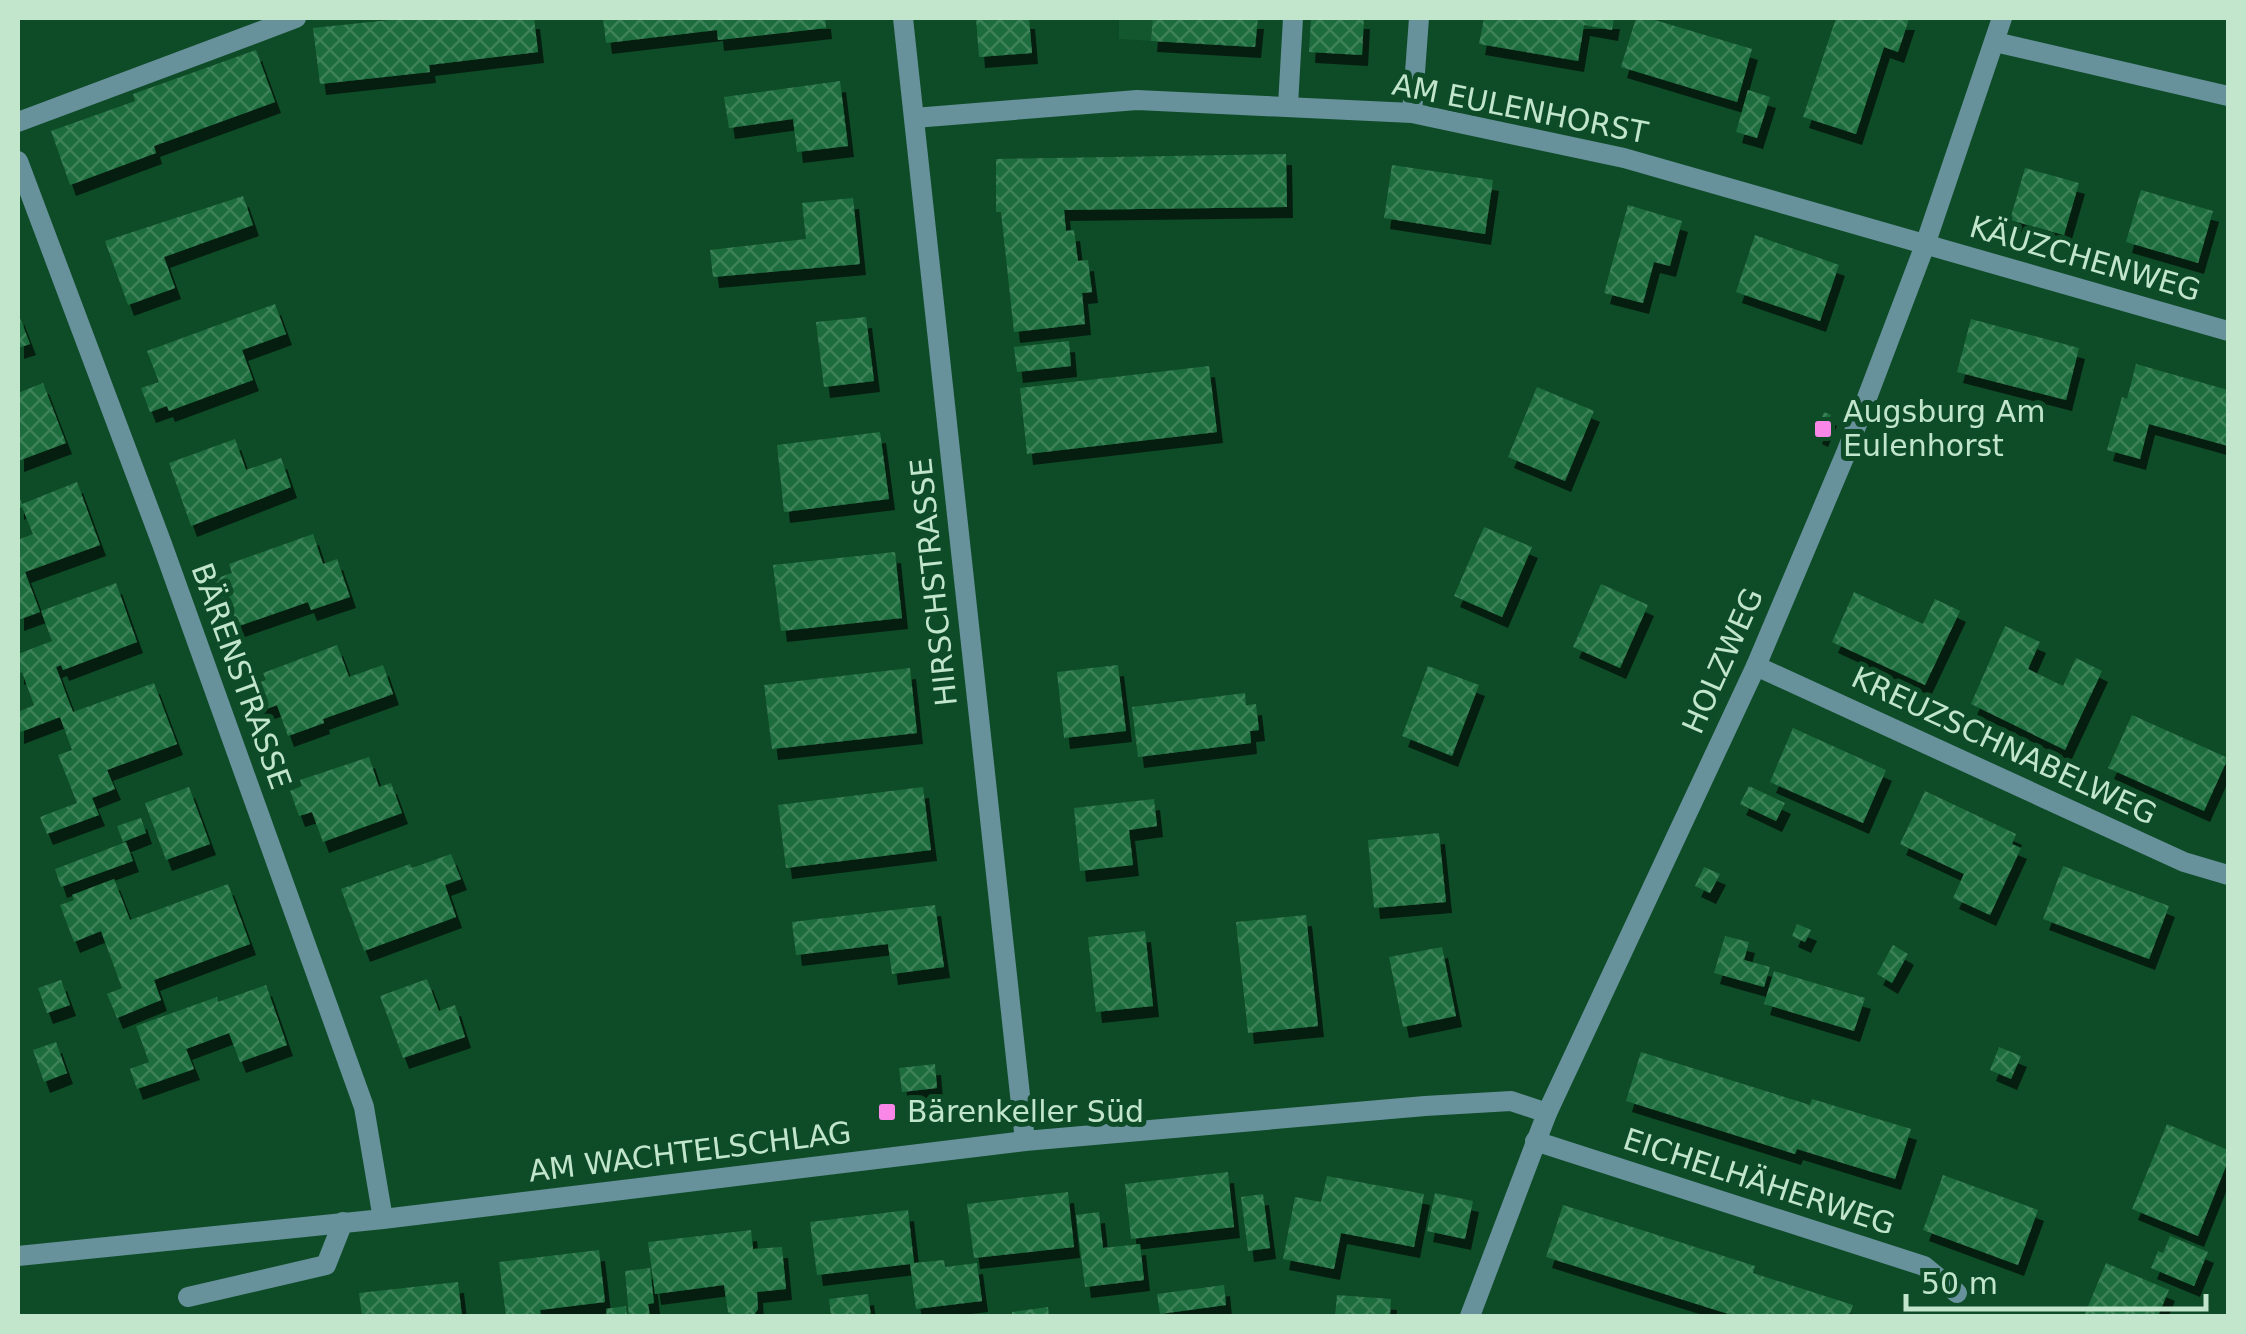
<svg xmlns="http://www.w3.org/2000/svg" width="2246" height="1334" viewBox="0 0 2246 1334" font-family="'DejaVu Sans',sans-serif">
	<defs>
		<pattern id="building-cross-hatch" width="8" height="8" patternUnits="userSpaceOnUse" patternTransform="scale(2.5)"><rect width="8" height="8" fill="#1e6c3d"/><path d="M0 0l8 8M0 8l8-8" fill="none" stroke="#3d8158"/></pattern>
		<filter id="shadow"><feDropShadow dx="6" dy="11" stdDeviation="0" flood-color="#0009"/></filter>
	</defs>
	<rect width="100%" height="100%" fill="#0e4b27"/>
	<path fill="#13572f" d="M1119,18H1257L1255,47L1119,39Z"/>
	<path fill="url(#building-cross-hatch)" filter="url(#shadow)" d="M409,18H534L538,52L429,65L430,72L320,84L313,28Z
		M603,18H825L826,28L718,40L717,30L606,43Z
		M976,18H1029L1032,53L979,57Z
		M1153,18H1258L1255,47L1151,41Z
		M1311,18H1364L1362,55L1309,52Z
		M1484,18H1614L1612,30L1584,25L1578,61L1479,44Z
		M1636,18H1648L1752,49L1737,102L1621,67Z
		M1836,18L1909,19L1898,52L1884,47L1856,134L1803,117Z
		M256,50L275,102L154,146L156,153L70,185L51,131L135,101L133,94Z
		M840,81L848,146L797,152L793,119L729,128L724,97Z
		M1748,90L1770,97L1757,138L1736,132Z
		M1286,154L1287,207L1064,210L1066,231L1074,230L1078,261L1088,260L1092,292L1082,293L1085,324L1014,332L1001,212H996V159Z
		M1392,165L1493,180L1485,234L1384,218Z
		M2025,168L2079,183L2064,235L2010,220Z
		M2141,190L2213,211L2198,263L2126,242Z
		M243,196L253,225L164,257L175,288L128,305L105,241Z
		M853,198L860,264L713,277L710,250L806,239L802,203Z
		M1628,205L1682,221L1670,266L1654,262L1643,303L1604,293Z
		M1755,235L1839,265L1820,321L1736,292Z
		M275,304L286,334L242,350L253,380L169,411L167,406L150,412L141,388L159,382L147,351Z
		M18,313L30,344L18,348Z
		M866,317L874,381L824,387L816,322Z
		M1971,319L2079,348L2066,400L1957,372Z
		M1069,341L1071,366L1017,372L1014,347Z
		M2136,364L2228,390V446L2149,424L2140,459L2107,450L2122,397L2127,399Z
		M1209,366L1217,432L1027,454L1020,388Z
		M43,383L66,443L18,461V393Z
		M1537,387L1594,411L1565,481L1508,457Z
		M1824,412L1831,415L1822,436L1816,433Z
		M880,432L889,499L784,512L777,445Z
		M235,439L246,470L281,458L291,487L191,526L169,463Z
		M77,482L100,545L25,572L40,612L18,620V540L33,534L22,507L18,509V494L22,504Z
		M1484,527L1532,547L1502,617L1454,596Z
		M313,534L323,564L337,559L350,597L311,610L308,602L239,626L237,621L221,627L205,582L232,573L229,564Z
		M895,552L902,618L781,631L773,565Z
		M116,583L137,642L63,670L61,665L56,667L66,694L73,712L154,683L177,744L107,770L115,789L92,798L99,815L47,834L40,817L77,803L58,755L72,750L60,717L18,733V712L34,705L22,672L18,674V654L52,641L41,611Z
		M1601,584L1648,605L1620,668L1573,647Z
		M1854,592L1923,624L1935,599L1960,611L1925,685L1832,642Z
		M2005,626L2040,642L2028,669L2063,686L2076,658L2102,671L2065,750L1971,704Z
		M337,645L349,677L383,665L393,694L323,719L324,723L288,736L277,705L258,712L249,686L266,680L263,673Z
		M1118,665L1126,731L1064,738L1057,672Z
		M1428,666L1479,685L1452,756L1402,736Z
		M910,668L917,733L772,749L764,685Z
		M1245,693L1246,705L1256,704L1259,730L1250,731L1251,743L1138,757L1132,707Z
		M2132,715L2228,758L2204,811L2108,768Z
		M1793,728L1886,770L1863,823L1770,782Z
		M369,757L379,787L391,783L402,813L323,842L312,812L299,816L290,791L302,786L300,780Z
		M1749,786L1785,803L1776,821L1740,804Z
		M189,787L210,844L166,860L145,803Z
		M923,787L931,850L786,868L778,805Z
		M1925,791L2016,834L2012,844L2021,848L1990,915L1953,898L1964,874L1900,844Z
		M1154,799L1157,826L1129,830L1133,865L1080,871L1074,808Z
		M141,818L146,833L123,842L117,826Z
		M1439,833L1446,902L1374,908L1368,840Z
		M126,842L133,861L61,887L55,869Z
		M451,854L461,879L445,885L456,917L364,951L341,889L410,864L412,868Z
		M2063,866L2169,906L2149,959L2043,919Z
		M1704,867L1720,874L1710,893L1695,886Z
		M114,879L130,920L228,884L250,944L154,980L161,1000L117,1018L107,994L122,988L101,931L74,942L60,905L74,900L72,895Z
		M935,905L944,967L892,974L888,944L796,955L792,922Z
		M1306,915L1318,1026L1248,1033L1236,922Z
		M1797,924L1811,930L1805,942L1792,936Z
		M1145,931L1153,1006L1096,1012L1088,937Z
		M1725,936L1749,942L1744,960L1770,967L1764,987L1714,973Z
		M1893,945L1908,954L1892,983L1877,974Z
		M1442,947L1456,1016L1403,1027L1389,957Z
		M1774,971L1865,998L1854,1031L1764,1004Z
		M427,979L439,1011L455,1005L465,1037L403,1058L380,996Z
		M61,980L70,1005L47,1013L38,988Z
		M266,985L287,1045L240,1062L229,1033L186,1049L194,1069L137,1089L130,1069L149,1062L136,1026L217,997L218,1002Z
		M56,1042L67,1073L44,1082L33,1050Z
		M1999,1047L2021,1056L2011,1079L1990,1070Z
		M1641,1052L1810,1105L1812,1099L1911,1129L1895,1179L1797,1149L1795,1154L1626,1101Z
		M935,1064L937,1088L902,1092L899,1068Z
		M2167,1124L2228,1150V1161L2198,1236L2132,1209Z
		M1228,1172L1234,1227L1131,1239L1125,1184Z
		M1943,1175L2038,1210L2018,1265L1923,1230Z
		M1327,1176L1424,1194L1414,1247L1341,1233L1334,1269L1283,1259L1295,1197L1321,1202Z
		M1068,1192L1074,1247L974,1258L967,1204Z
		M1435,1193L1473,1201L1465,1239L1427,1231Z
		M1263,1194L1270,1248L1248,1251L1241,1197Z
		M1563,1205L1755,1266L1753,1273L1853,1305L1849,1316H1735L1546,1257Z
		M908,1210L914,1263L944,1260L945,1267L977,1263L982,1301L916,1309L910,1264L817,1275L810,1222Z
		M1099,1212L1103,1248L1140,1244L1144,1280L1085,1287L1076,1215Z
		M751,1230L753,1249L782,1247L786,1289L757,1292L758,1309L754,1315L733,1316L728,1312L724,1285L655,1294L648,1242Z
		M2170,1236L2208,1252L2194,1286L2151,1268L2158,1251L2163,1253Z
		M599,1250L605,1302L540,1310L541,1316H506L499,1262Z
		M2106,1263L2169,1290L2158,1316H2084Z
		M650,1268L654,1303L648,1304L650,1316H629L625,1271Z
		M458,1282L462,1316H362L359,1293Z
		M1224,1285L1226,1305L1160,1314L1157,1294Z
		M868,1294L871,1316H831L829,1299Z
		M1337,1295L1391,1299L1390,1316H1335Z
		M626,1306L627,1316H607L606,1309Z
		M1048,1307L1049,1316H1012V1312Z"/>
	<g fill="none" stroke-linecap="round" stroke-linejoin="round">
		<path stroke="#67919b" stroke-width="20" d="M1288,105L1293,18
			M18,122L296,18
			M188,1297L326,1265L343,1222"/>
		<path stroke="#67919b" stroke-width="20" d="M903,18L1025,1141
			M1995,42L2228,96
			M1412,113L1419,18
			M914,118L1137,100L1412,113L1624,158L2228,331
			M18,161L162,544L364,1107L383,1219
			M1756,666L2184,862L2228,875
			M1535,1141L1924,1266L1957,1293
			M18,1256L383,1219L1025,1141L1425,1106L1511,1101L1547,1113"/>
		<path stroke="#67919b" stroke-width="20" d="M1470,1316L1547,1113L1756,666L1846,453L1925,245L2002,18"/>
	</g>
	<g fill="#f987e8" stroke="#0e4b27" stroke-width="4">
		<rect x="1813" y="419" width="20" height="20" rx="5"/>
		<rect x="877" y="1102" width="20" height="20" rx="5"/>
	</g>
	<g text-anchor="middle" stroke-width="10" stroke-linejoin="round" paint-order="stroke">
		<g font-size="30" fill="#c1e6cb" stroke="#0e4b27">
			<text transform="translate(1520 109) rotate(11)" y="10">AM EULENHORST</text>
			<text transform="translate(2085 259) rotate(16)" y="10">KÄUZCHENWEG</text>
			<text transform="translate(934 582) rotate(-96)" y="10">HIRSCHSTRASSE</text>
			<text transform="translate(1723 661) rotate(-66)" y="10">HOLZWEG</text>
			<text transform="translate(241 676) rotate(70)" y="10">BÄRENSTRASSE</text>
			<text transform="translate(2004 746) rotate(25)" y="10">KREUZSCHNABELWEG</text>
			<text transform="translate(690 1152) rotate(-7)" y="10">AM WACHTELSCHLAG</text>
			<text transform="translate(1759 1182) rotate(18)" y="10">EICHELHÄHERWEG</text>
		</g>
		<g font-size="30" fill="#c1e6cb" stroke="#0e4b27" text-anchor="start">
			<text x="1843" y="422">Augsburg Am<tspan x="1843" dy="34">Eulenhorst</tspan></text>
			<text x="907" y="1122">Bärenkeller Süd</text>
		</g>
	</g>
	<rect width="2246" height="1334" fill="none" stroke="#c1e6cb" stroke-width="40"/>
	<path d="M1906 1294v15h300v-15" fill="none" stroke="#c1e6cb" stroke-width="5"/>
	<text x="1921" y="1294" font-size="30" fill="#c1e6cb" stroke="#0e4b27" stroke-width="8" paint-order="stroke">50 m</text>
</svg>
